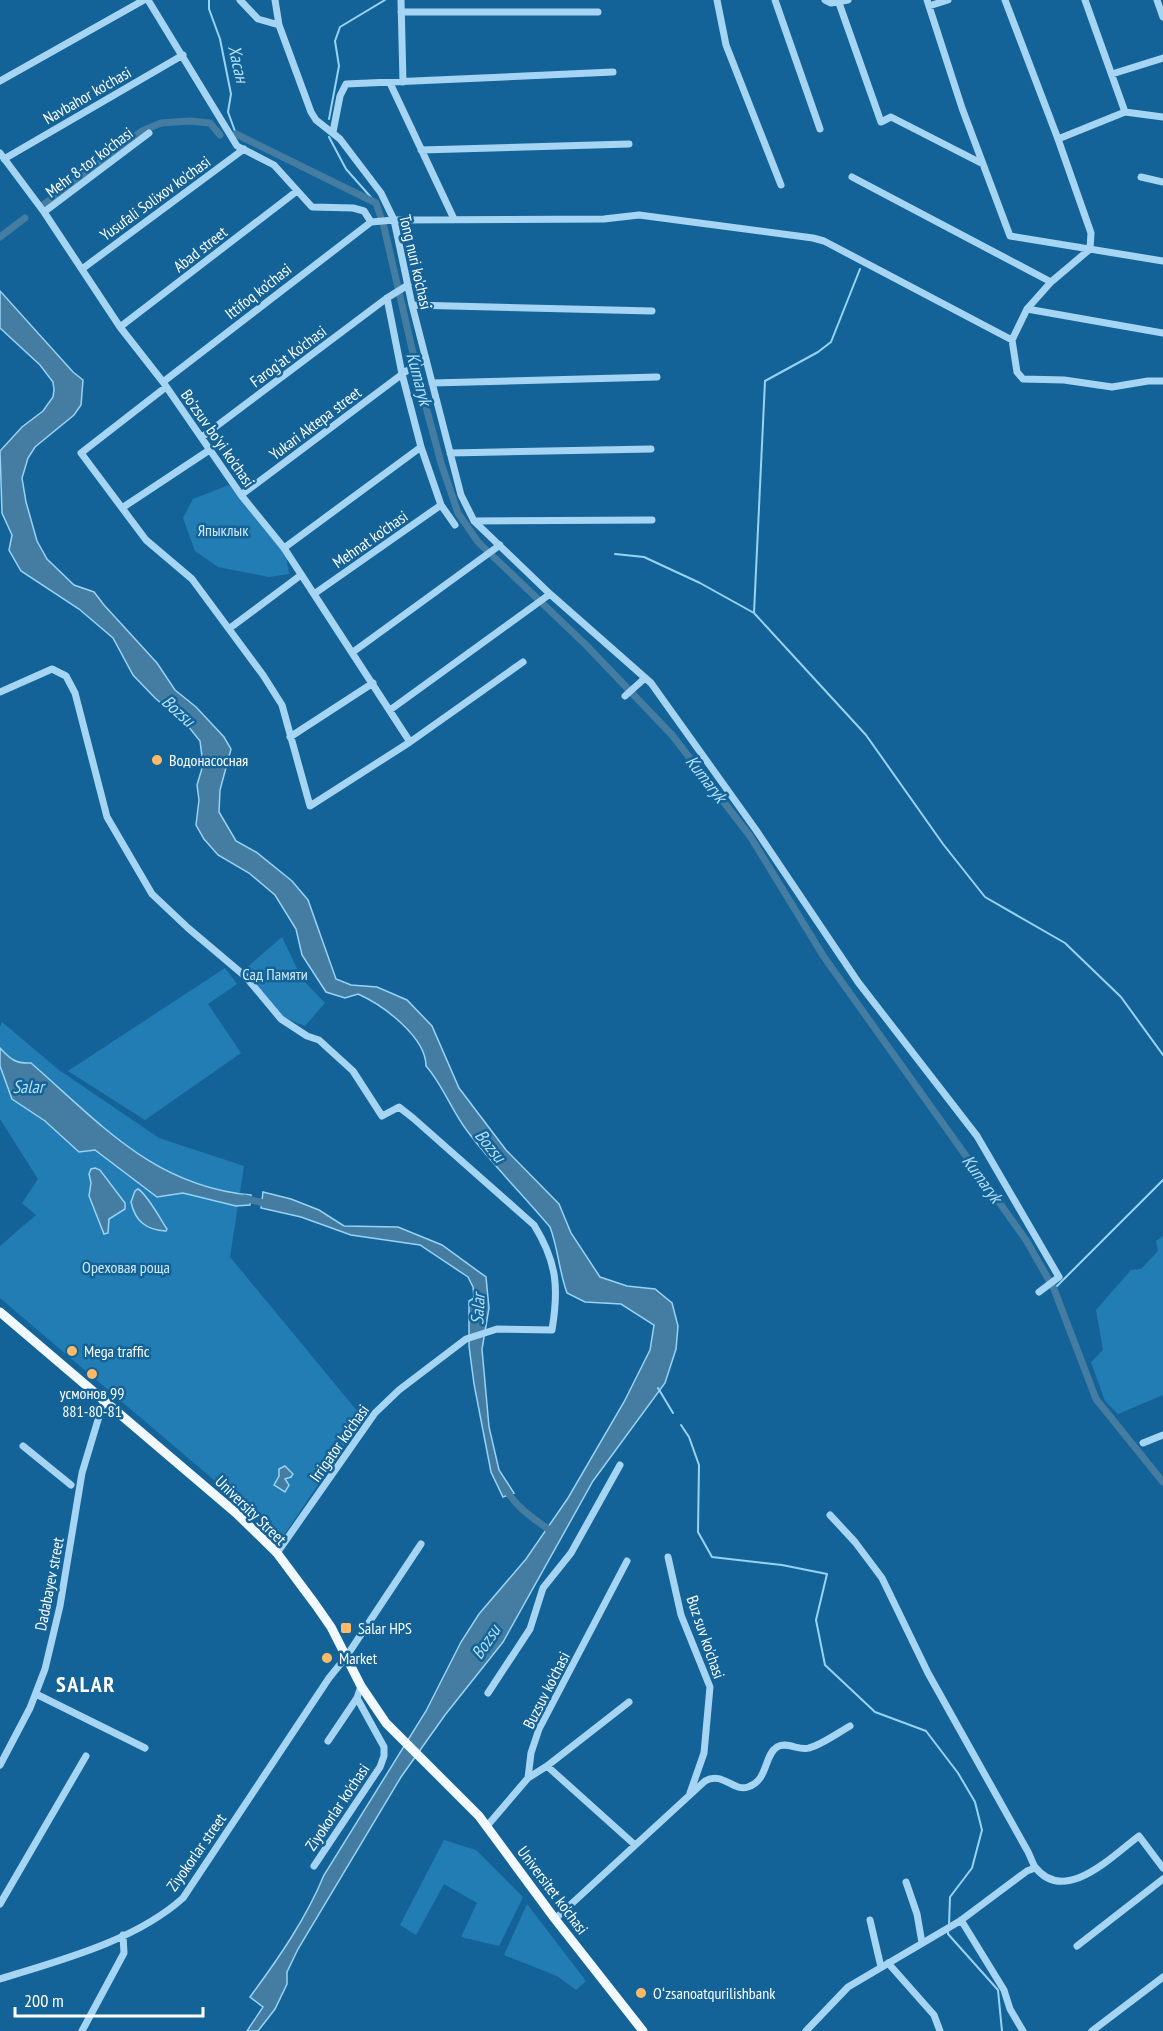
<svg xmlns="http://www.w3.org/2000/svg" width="1163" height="2031" viewBox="0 0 1163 2031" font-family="'PT Sans Narrow',sans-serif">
	<rect width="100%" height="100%" fill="#146398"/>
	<path fill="#237db5" d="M229,485L286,555L289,574L269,577L218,567L195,551L183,518L193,499Z
		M282,937L302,979L325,1003L305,1026L282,1017L244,970Z
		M225,968L237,984L208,1004L241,1053L145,1120L68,1071Z
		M2,1022L59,1070L159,1138L244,1166L230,1257L363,1418L282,1538L0,1298V1246L36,1215L22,1203L38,1179L0,1119V1027Z
		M1163,1236V1395L1118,1414L1105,1401L1091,1362L1103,1350L1096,1310L1131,1270L1141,1269L1158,1251L1156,1241Z
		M444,1840L476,1850L523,1897L499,1946L461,1937L477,1903L444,1884L416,1935L400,1925Z
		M527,1904L586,1981L576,1990L557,1976L504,1955Z"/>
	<path fill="#447da1" stroke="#98d3f6" stroke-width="1.5" d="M0,291L73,372L83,380L81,405L74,415L35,447L28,458L22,478L26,502L37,541L47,559L74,585L94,592L104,605L157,663L175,690L196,707L224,737L231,749L220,790L219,812L236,841L256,852L292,881L308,900L336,979L351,985L377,987L407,1000L432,1026L459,1088L506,1150L559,1204L571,1233L600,1277L627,1286L655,1289L672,1303L678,1326L676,1349L665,1383L593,1481L503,1642L445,1715L401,1777L298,1949L287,1972V1984L275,2009L258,2031H247L263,2007L250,1997C278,1959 306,1919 324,1875L426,1711L461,1642L479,1614L526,1559L568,1498L624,1402L650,1350L654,1325L621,1304L585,1302L567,1293C559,1271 558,1248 550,1227C523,1195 493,1165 468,1132C452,1112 443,1085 426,1066C426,1037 383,1005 358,994L345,998L326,992L302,955L296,929L275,895L249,873L218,855L204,839L196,825L199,800L197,785L203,765L200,741L188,726L155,698L133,675L113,638L79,609L21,571L9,550L12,535L2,513L0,451L22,427L43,411L53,397L54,390L53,382L40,365L0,328Z
		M0,1048C10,1059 16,1064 31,1063C100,1123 153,1186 251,1195L250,1205L236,1206L183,1193L157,1197L95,1150L79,1152L45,1121L12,1099L0,1066Z
		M95,1168L100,1170L125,1203V1209L109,1219L108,1233L104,1234L89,1196L91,1183L89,1174L91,1169Z
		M138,1189C147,1194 161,1220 167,1229L166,1231C146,1230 135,1221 131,1202L135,1191Z
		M263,1192L291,1199L319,1210L344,1226L398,1227L442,1245L486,1277L489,1308L482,1349L489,1427L499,1470L514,1493L503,1497L491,1472L474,1384L469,1346V1301L474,1298L473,1287L468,1277L420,1245L351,1235L301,1217L261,1208Z
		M285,1466L293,1474L291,1477L285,1479L289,1485L285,1492L274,1485L279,1476V1469Z"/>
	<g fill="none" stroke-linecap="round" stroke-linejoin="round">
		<path stroke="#98d3f6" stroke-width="2" d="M209,0V9L220,39L231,94L228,112L236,134
			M329,119L339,66L335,41L340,27L385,0
			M329,137L346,169L376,203
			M615,554L644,557L700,583L754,613L866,735L943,844L985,897L1065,943L1121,997L1163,1055
			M754,613L765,381L818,352L831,342L860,269
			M1054,1289L1163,1180
			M658,1388L673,1413
			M681,1425L689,1437L699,1465L698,1532L712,1557L782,1565L827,1574L816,1620L825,1665L875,1712L926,1731L958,1773L975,1802L982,1830L972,1868L950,1897L949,1925
			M948,1930V1934L998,1990L1002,2031"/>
		<path stroke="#447da1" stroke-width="7" d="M236,134L376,203L384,227L422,392L441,463L458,513L478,542L586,645L672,735L750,836L824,957L1026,1240L1054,1289L1096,1399L1163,1482
			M43,205L142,131L161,123L190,121L210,123L220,135
			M0,237L25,218
			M244,1198L271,1205
			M506,1489C515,1507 536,1520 552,1532"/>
		<path stroke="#a6d5f3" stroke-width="7" d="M148,0L237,146L274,165L312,207L353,208L364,211L371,222
			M240,0L258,19L279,25
			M275,0L279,25L311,112L316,120L340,139L381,193L394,220L412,305L461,495L474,521L550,594L651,683L756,830L858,982L977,1136L1059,1277L1039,1292
			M401,0L403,82
			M717,0L726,45L781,185
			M775,0L820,129
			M825,0L831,3L848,0
			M927,0L962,108L1010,236L1163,261
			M1005,0L1058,139L1091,233L1090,249L1051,282L1027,309L1012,340L1017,372L1023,379L1064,380L1112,387L1148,381H1163
			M1085,0L1125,112
			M1157,0L1163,17
			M839,3L881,122L891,117L983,164
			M929,6L948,0
			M401,12H598
			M1112,74L1163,58
			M0,81L144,0
			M390,83L454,219
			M333,132L340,96L346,84L613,72
			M1058,139L1125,112L1163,117
			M421,150L629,144
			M0,153L44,212L120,327L163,382L241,495L284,548L410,742
			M4,159L183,55
			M852,177L1051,282
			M1141,177L1163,182
			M44,212L149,133
			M82,269L244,149
			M387,298L402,374L421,447L441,505L455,525
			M412,305L652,311
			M1027,309L1163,333
			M120,327L297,191
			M163,382L371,222L394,220L604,219L639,215L813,238L824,241L1012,340
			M432,383L657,377
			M166,387L81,453L146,540L192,579L263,675L282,705L310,806L410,742L523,662
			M202,437L387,298L408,285
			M450,453L651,449
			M241,495L405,372L426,359
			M122,508L211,449
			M474,521L652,520
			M284,548L421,447
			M314,594L441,505
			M230,628L301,575
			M353,652L500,545
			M0,692L52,669L66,676L75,693L107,817L152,894L188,928L246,977L281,1019L307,1036L319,1040L353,1071L382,1116L399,1107L413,1118L534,1225C557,1262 559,1288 552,1330L497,1329L466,1339L399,1390L375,1413L277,1553
			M625,696L645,678
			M390,710L550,594
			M290,737L373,683
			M1143,1443L1163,1435
			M23,1446L71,1485
			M830,1515L855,1542L882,1578L928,1673L1027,1850C1030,1855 1032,1862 1035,1867C1065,1906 1113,1855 1139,1836L1163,1868
			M668,1557L681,1615L710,1687L704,1753L690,1793
			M488,1693L530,1629L543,1588L571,1553L620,1465
			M36,1694L145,1748
			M328,1741L357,1698L361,1686
			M0,1765L30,1708L45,1669L60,1606L82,1473L104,1400
			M547,1766L635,1845
			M528,1778L547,1766L629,1702
			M487,1826L528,1778L531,1753L539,1729L627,1561
			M314,1866L380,1767L384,1756V1747L357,1698
			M906,1882L917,1914L922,1943
			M0,1904L86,1756
			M555,1919L705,1781C723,1771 733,1792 748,1787C768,1781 764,1755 777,1747C786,1741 799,1751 809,1748C821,1745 838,1733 850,1726
			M870,1920L881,1967
			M961,1920L1004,1990L1010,2009L1023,2031
			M1077,1946L1163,1879
			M888,1963L934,2015L940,2031
			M0,1979C61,1960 135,1941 183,1898L329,1678L346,1657L421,1544
			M82,2031L124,1953L123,1935
			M806,2031L848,1987L960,1921L1027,1871L1035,1868
			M1092,2031L1163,1977"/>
		<path stroke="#f1f9ff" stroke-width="9" d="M0,1312L236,1513L277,1553L315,1604L331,1627L361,1686L386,1723L479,1816L555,1919L643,2031"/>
	</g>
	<g fill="#ffba67" stroke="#146398" stroke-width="2">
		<circle cx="157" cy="760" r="6"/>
		<circle cx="72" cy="1351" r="6"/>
		<circle cx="92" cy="1374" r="6"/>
		<rect x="340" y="1622" width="12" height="12" rx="3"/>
		<circle cx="327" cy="1658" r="6"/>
		<circle cx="641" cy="1993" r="6"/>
	</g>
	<g text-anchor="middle" stroke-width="5" stroke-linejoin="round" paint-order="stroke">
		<g font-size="16" fill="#fff" stroke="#146398">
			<text transform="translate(87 95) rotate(-30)" y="6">Navbahor ko'chasi</text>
			<text transform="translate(89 162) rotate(-37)" y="6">Mehr 8-tor ko'chasi</text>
			<text transform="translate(155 198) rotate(-36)" y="6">Yusufali Solixov ko'chasi</text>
			<text transform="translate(200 249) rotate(-38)" y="6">Abad street</text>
			<text transform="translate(416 262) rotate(77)" y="6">Tong nuri ko'chasi</text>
			<text transform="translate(258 291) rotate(-38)" y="6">Ittifoq ko'chasi</text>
			<text transform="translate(288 356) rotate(-37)" y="6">Farog'at Ko'chasi</text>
			<text transform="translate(315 423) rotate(-37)" y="6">Yukari Aktepa street</text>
			<text transform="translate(218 438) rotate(55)" y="6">Bo'zsuv bo'yi ko'chasi</text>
			<text transform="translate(370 539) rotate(-35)" y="6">Mehnat ko'chasi</text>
			<text transform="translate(339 1443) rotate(-55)" y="6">Irrigator ko'chasi</text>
			<text transform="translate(251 1510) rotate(44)" y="6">University Street</text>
			<text transform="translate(49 1584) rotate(-79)" y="6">Dadabayev street</text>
			<text transform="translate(706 1637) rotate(71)" y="6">Buz suv ko'chasi</text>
			<text transform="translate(546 1690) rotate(-63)" y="6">Buzsuv ko'chasi</text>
			<text transform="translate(337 1807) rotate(-56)" y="6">Ziyokorlar ko'chasi</text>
			<text transform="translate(196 1852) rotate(-55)" y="6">Ziyokorlar street</text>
			<text transform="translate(553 1890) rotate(53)" y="6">Universitet ko'chasi</text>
		</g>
		<g font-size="16" fill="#ceebfd" stroke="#146398">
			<text x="223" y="536">Япыклык</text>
			<text x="275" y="980">Сад Памяти</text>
			<text x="126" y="1273">Ореховая роща</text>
		</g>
		<g font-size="16" fill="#fff" stroke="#146398" text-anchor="start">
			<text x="169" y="766">Водонасосная</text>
			<text x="84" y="1357">Mega traffic</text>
			<text x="92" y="1399" text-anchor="middle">усмонов 99<tspan x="92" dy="18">881-80-81</tspan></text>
			<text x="358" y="1634">Salar HPS</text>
			<text x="339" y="1664">Market</text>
			<text x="653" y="1999">Oʻzsanoatqurilishbank</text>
		</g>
		<g font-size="18" font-style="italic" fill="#b2dff9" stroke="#146398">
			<text transform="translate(238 64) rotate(77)" y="6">Хасан</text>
			<text transform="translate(419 379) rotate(75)" y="6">Kumaryk</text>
			<text transform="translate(178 711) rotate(42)" y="6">Bozsu</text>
			<text transform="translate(706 779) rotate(52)" y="6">Kumaryk</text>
			<text x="28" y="1093">Salar</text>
			<text transform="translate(490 1146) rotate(51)" y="6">Bozsu</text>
			<text transform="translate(982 1179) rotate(54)" y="6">Kumaryk</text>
			<text transform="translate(478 1309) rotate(-87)" y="6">Salar</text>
			<text transform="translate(486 1642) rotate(-56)" y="6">Bozsu</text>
		</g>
		<g font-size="22" font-weight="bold" letter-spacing="1.5" fill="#fff" stroke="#146398">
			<text x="86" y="1692">SALAR</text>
		</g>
	</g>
	<path d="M15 2007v9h188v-9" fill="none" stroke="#ffffff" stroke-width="3"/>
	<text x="24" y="2007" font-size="18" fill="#ffffff" stroke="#146398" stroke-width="4.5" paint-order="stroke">200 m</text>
</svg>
